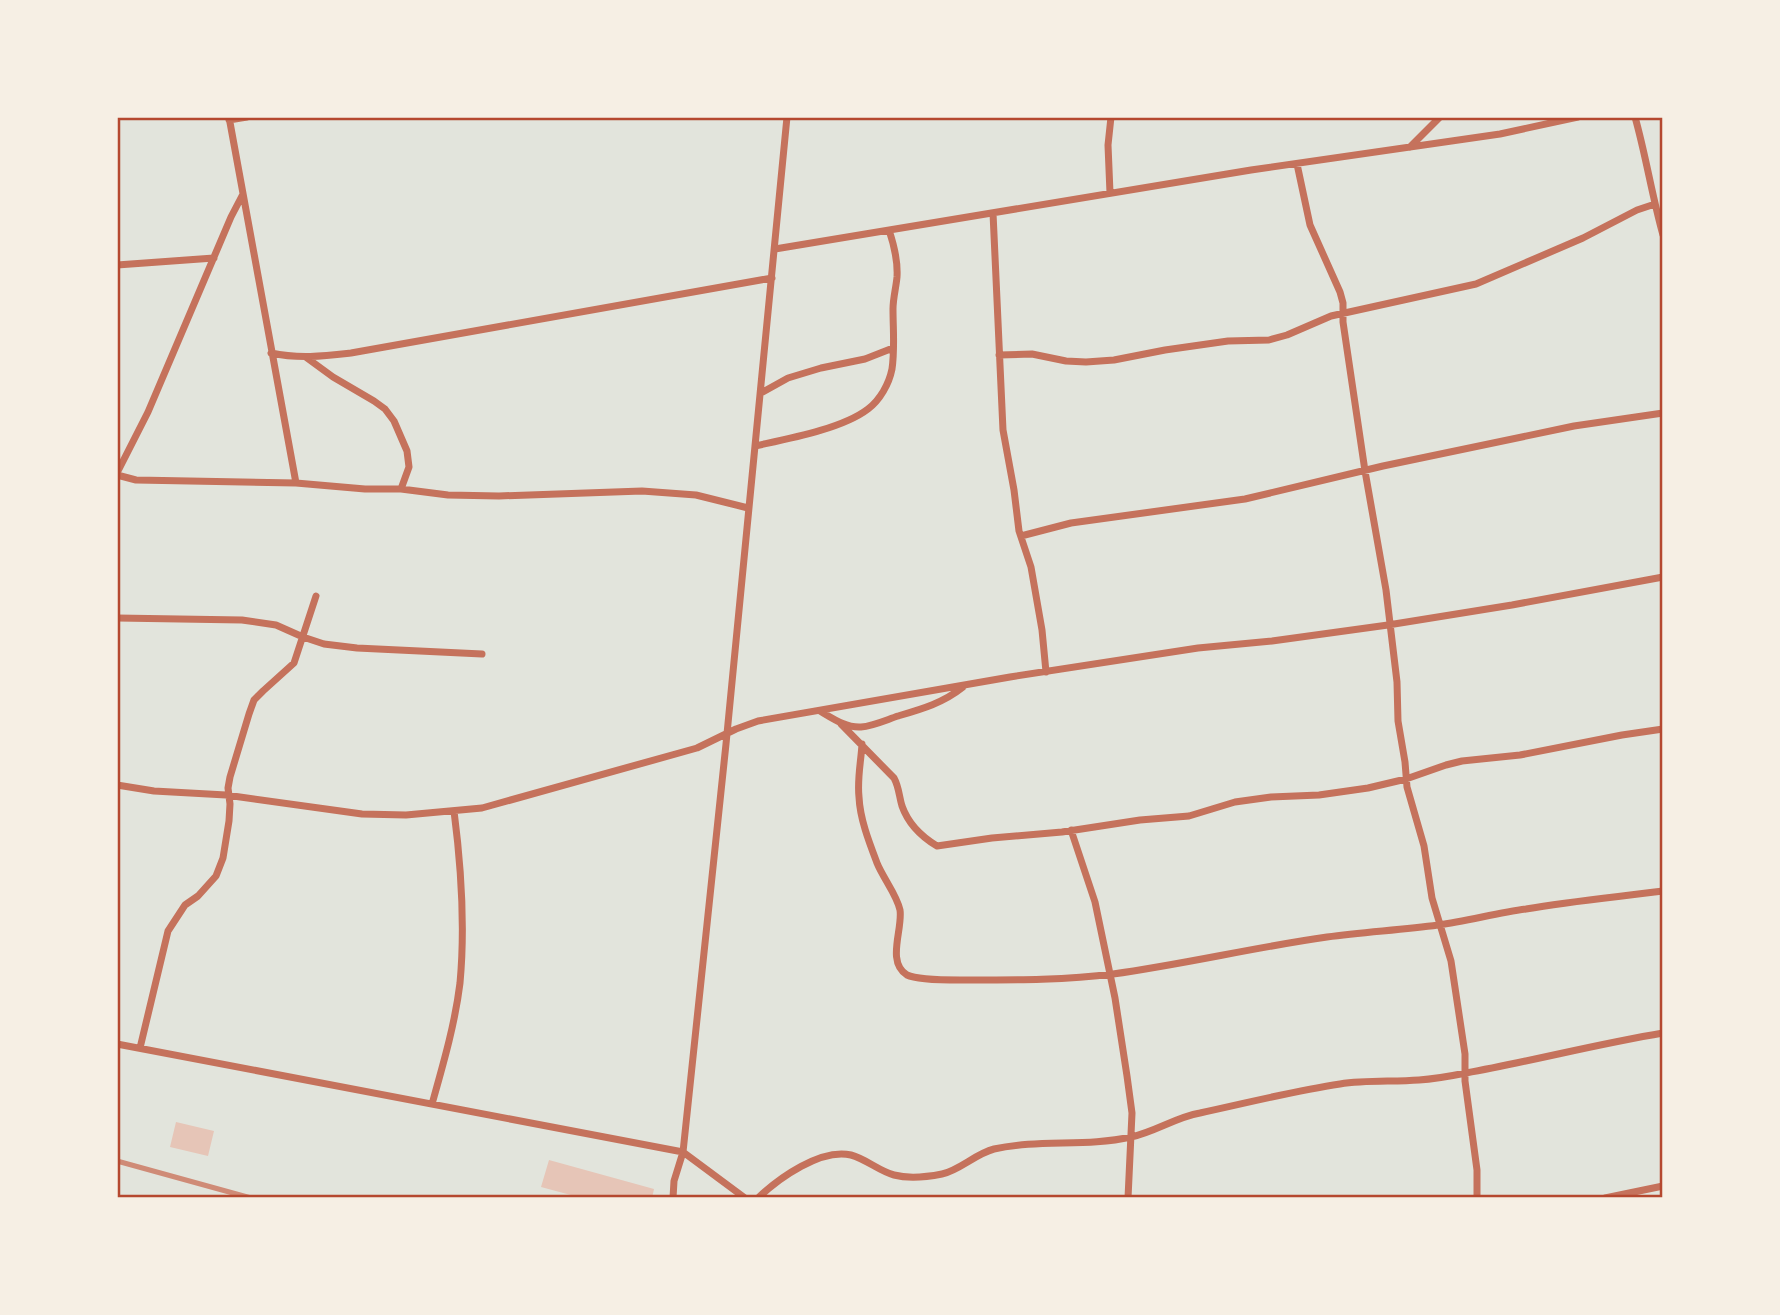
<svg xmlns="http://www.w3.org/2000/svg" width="1780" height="1315" viewBox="0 0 1780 1315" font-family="'Noto Sans',sans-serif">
	<rect width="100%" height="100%" fill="#f6efe4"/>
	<path fill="#e2e4dc" d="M117,117H1663V1198H117Z"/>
	<path fill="#e6c5b7" d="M176,1122L214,1131L208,1156L170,1147Z
		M549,1160L654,1189L652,1198H582L541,1187Z"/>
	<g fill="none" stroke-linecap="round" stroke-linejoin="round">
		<path stroke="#c5725c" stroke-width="7" d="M229,117L296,483
			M1635,117C1646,156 1652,196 1663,235
			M229,120L247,117
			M1410,147L1440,117
			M1297,164L1310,225L1340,292L1343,303V322L1365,471L1386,590L1397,682L1398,721L1405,762L1407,787L1424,846L1432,898L1451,961L1465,1054V1081L1477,1170V1198
			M1110,193L1108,145L1111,117
			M993,213L1003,430L1014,490L1019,531L1031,567L1042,630L1046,672
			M775,249L1251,170L1500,134L1578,117
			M117,265L214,258
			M271,353C299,359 324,356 351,353L772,278
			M999,355L1032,354L1066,361L1086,362L1114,360L1165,350L1228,341L1269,340L1287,335L1331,316L1476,284L1583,238L1637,210L1655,204
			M307,358L333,377L374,401L385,409L394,421L407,451L409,467L401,489
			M761,393L788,378L821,368L865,359L893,348
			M755,446C787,439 842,429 868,409C880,400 889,384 892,369C895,349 893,329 893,309C893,298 896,288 897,277C898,261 894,245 889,230
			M117,473L148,412L231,217L243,194
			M117,475L136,480L296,483L365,489H401L448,495L499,496L642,491L696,495L748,508
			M1021,536L1071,523L1245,499L1383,466L1574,426L1663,413
			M117,618L242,620L276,625L303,637L324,644L357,648L482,654
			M820,711C832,718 846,728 861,727C873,726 886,720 898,716C922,709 943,703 963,687
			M841,724L894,778C899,787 899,796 902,806C908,823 922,837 937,846L992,838L1062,832L1140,820L1189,816L1235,802L1271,797L1319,795L1368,788L1406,779L1446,765L1462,761L1520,755L1622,735L1663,729
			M862,744C861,762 857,779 859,797C860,819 869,842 877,863C883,878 897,895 900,910C903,929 886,962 907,975C919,981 956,980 971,980C1017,980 1067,980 1113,974C1185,964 1256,947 1327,937C1364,932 1401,930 1438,925C1467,921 1497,913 1526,909C1572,901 1617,897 1663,891
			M117,785L154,791L226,795L362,814L406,815L482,808L697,748L736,729L758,721L1010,677L1198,648L1272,641L1388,625L1512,605L1663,577
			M1071,830L1095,902L1115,998L1127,1076L1132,1113L1128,1198
			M117,1044L683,1152L674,1181L673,1198
			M140,1048L168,931L185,905L198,896L216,876L223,858L229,821L230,804L228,788L230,777L249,714L254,700L263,691L294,663L316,596
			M432,1104C443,1065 455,1024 460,983C465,929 461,865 454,811
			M745,1198L683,1152L726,744L787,117
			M758,1198C779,1178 821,1148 851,1155C866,1159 879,1171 894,1175C909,1179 927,1177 942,1174C960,1170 975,1154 994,1149C1039,1139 1086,1147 1131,1137C1155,1132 1176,1117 1200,1113C1247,1103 1293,1091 1340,1084C1366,1080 1393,1082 1419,1080C1435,1079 1451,1076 1466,1073C1532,1061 1597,1044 1663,1033
			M1605,1198L1663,1186"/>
		<path stroke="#cf8b77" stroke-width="5" d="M117,1161L251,1198"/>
	</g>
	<rect width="1780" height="1315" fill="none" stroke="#f6efe4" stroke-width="238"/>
	<rect x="119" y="119" width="1542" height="1077" fill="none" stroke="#b5482f" stroke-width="2.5"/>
</svg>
